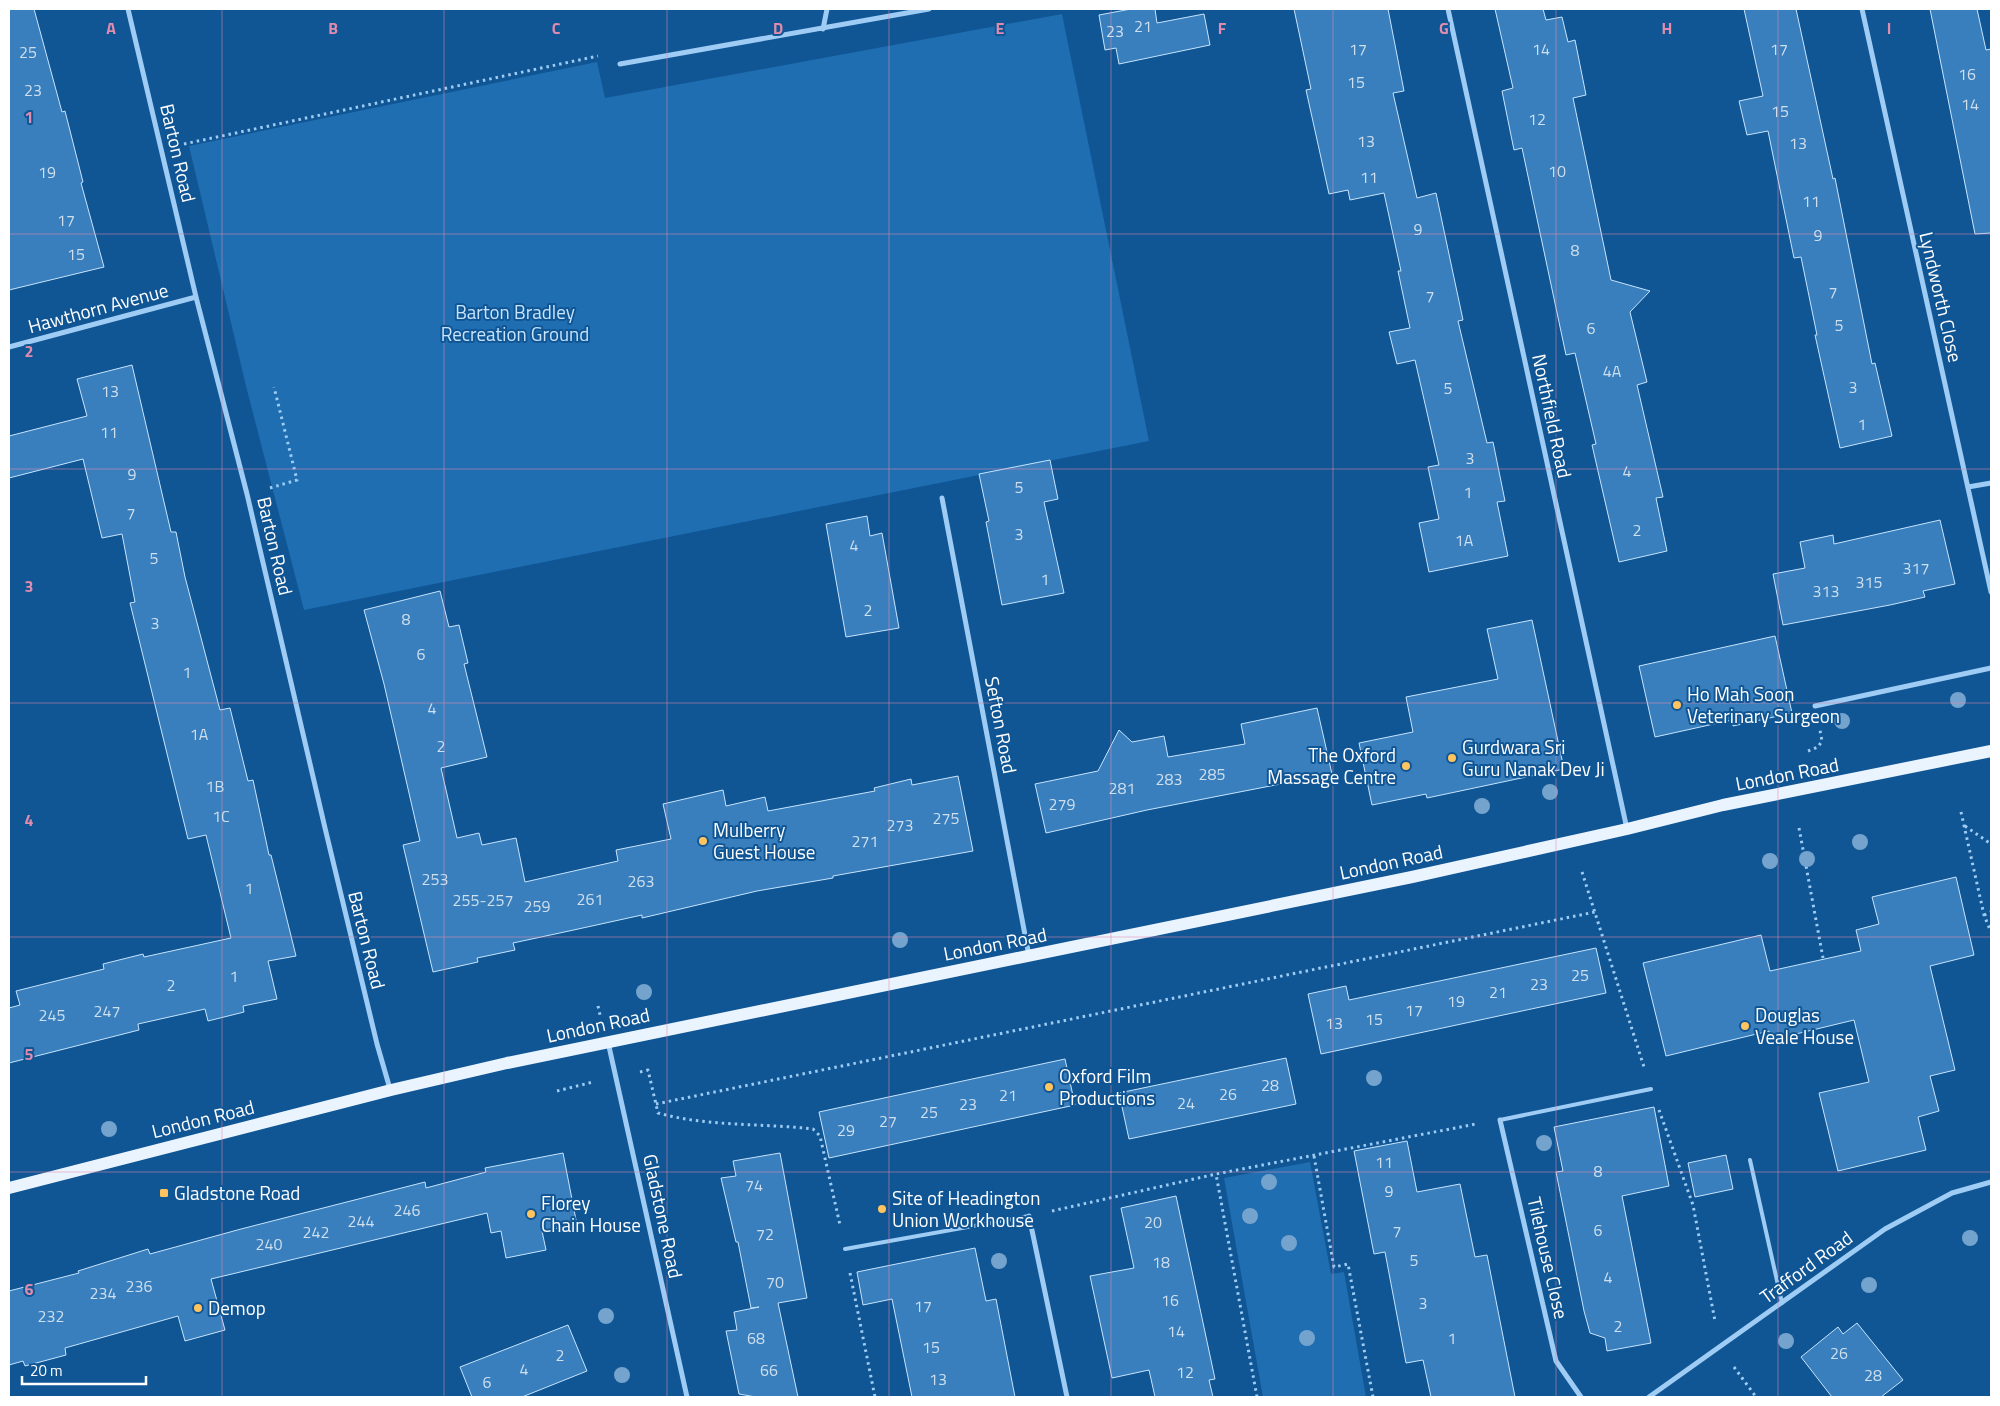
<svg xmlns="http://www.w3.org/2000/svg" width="2000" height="1406" viewBox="0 0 2000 1406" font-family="'Titillium Web',sans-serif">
	<rect width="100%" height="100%" fill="#105594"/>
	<path fill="#1f6eb2" d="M1062,14L1149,441L304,610L247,390L189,146L597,62L605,98Z
		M1310,1162L1331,1274L1344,1272L1366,1397H1263L1224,1178Z"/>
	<path fill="#397fbd" stroke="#c6e4fe" d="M9,9H34L62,112L65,111L83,182L81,183L104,267L9,290Z
		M1131,9H1155L1157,23L1204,14L1210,45L1119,64L1116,48L1105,50L1099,15Z
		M1294,9H1388L1404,91L1393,93L1417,198L1436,193L1463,320L1458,321L1487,443L1493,442L1505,501L1497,502L1508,556L1429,572L1419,523L1439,519L1428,467L1439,465L1415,360L1397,364L1389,332L1410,328L1398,271H1401L1384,193L1350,200L1348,190L1329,194L1306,90L1311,89Z
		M1495,9H1543L1546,20L1562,17L1568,42L1575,40L1586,95L1573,98L1611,280L1650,291L1630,312L1647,382L1637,385L1663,497L1656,498L1667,551L1619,562L1592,445L1596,444L1575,353L1566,355L1522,148L1514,150L1502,91L1513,88Z
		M1744,9H1796L1833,179L1835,178L1872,364L1875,363L1892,436L1840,448L1815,335H1817L1801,257L1794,258L1768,131L1747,135L1739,101L1763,96Z
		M1930,9H1977L1986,50L1991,49V233L1975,234Z
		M132,365L171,532H176L185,577L220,710L230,708L248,781L253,780L269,855H271L296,956L268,961L277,999L243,1006L244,1012L208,1021L205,1009L138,1024L139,1030L9,1063V1008L20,1005L16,991L104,969L103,964L143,954L144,957L231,938L206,835L188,839L130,603L135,602L122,534L102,538L83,459L9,478V436L87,416L77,379Z
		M1050,460L1058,499L1044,502L1064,593L1002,605L986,522L989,521L979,474Z
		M867,516L870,536L882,533L899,628L846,637L826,524Z
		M1940,520L1955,584L1923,591L1925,597L1890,605L1783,625L1773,574L1805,568L1800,542L1833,535L1834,544Z
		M440,591L449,627L459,625L468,663L464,664L487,757L441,768L457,838L479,833L482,845L516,838L525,882L618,861L616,850L671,839L663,804L723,790L726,806L765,797L768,811L875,791L874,788L911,779L912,785L958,776L973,851L833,876V878L757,891L642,918V915L569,931L513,943L515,950L477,958L478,962L433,972L403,845L420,841L384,684L364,610Z
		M1532,620L1564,769L1427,798L1426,794L1372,805L1359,743L1413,732L1406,697L1498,679L1487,629Z
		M1775,636L1792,713L1733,726L1732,720L1655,737L1639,666Z
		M1317,708L1332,774L1147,810L1046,833L1035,784L1098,771L1119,730L1132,742L1164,736L1168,757L1245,744L1241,724Z
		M1956,877L1974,955L1930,966L1955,1070L1930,1076L1939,1111L1918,1117L1926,1150L1838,1171L1819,1093L1869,1082L1854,1020L1771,1040L1769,1031L1666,1056L1643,963L1761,935L1770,971L1861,951L1856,930L1879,924L1872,897Z
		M1596,948L1606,993L1321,1054L1308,994L1346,986L1349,1000Z
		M1286,1058L1296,1104L1129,1139L1119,1093Z
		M1065,1059L1075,1105L829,1158L819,1112Z
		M1654,1107L1669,1186L1622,1196L1651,1343L1607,1351L1605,1338L1590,1333L1584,1311L1556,1172L1563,1171L1554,1127Z
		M1407,1141L1417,1192L1460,1184L1475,1257L1487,1255L1515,1397H1431L1423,1360L1406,1363L1385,1252L1374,1254L1354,1151Z
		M563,1153L577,1225L542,1231L546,1250L506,1258L501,1231L491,1233L487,1213L211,1279L225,1330L185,1341L178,1316L65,1348L66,1355L25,1366L23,1361L9,1365V1291L79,1273L78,1271L148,1249L150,1254L241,1229L425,1182L426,1188L486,1172L485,1168Z
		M780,1153L807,1298L778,1303L798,1397H756L739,1394L726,1331L737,1330L734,1312L759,1307L751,1308L738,1242H736L721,1178L736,1176L733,1161Z
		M1726,1155L1733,1189L1695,1197L1688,1163Z
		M1176,1196L1215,1379L1209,1380L1213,1397H1155L1149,1370L1112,1378L1090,1276L1134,1268L1121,1208Z
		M975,1248L986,1301L996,1299L1015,1397H912L892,1299L863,1305L857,1272Z
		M1857,1323L1903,1380L1881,1397H1832L1801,1357L1838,1327L1843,1334Z
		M568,1325L587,1371L522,1397H472L460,1367Z"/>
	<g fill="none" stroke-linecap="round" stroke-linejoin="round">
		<path stroke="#9eccf4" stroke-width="3" stroke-dasharray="2.5 4" stroke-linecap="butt" d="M184,144L598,56
			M270,488L297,480L274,387
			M1808,751L1818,747L1822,741L1820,730
			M1961,812L1984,915L1991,932
			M1965,826L1991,844
			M1799,828L1823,958
			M1582,872L1644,1067
			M1984,915L1991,912
			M598,1006L600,1015
			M640,1072L648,1070L658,1113C708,1127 762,1123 813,1129L820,1136L840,1225
			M557,1091L593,1082
			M656,1104L1595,912
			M1659,1110L1693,1205L1715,1321
			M1314,1156L1334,1267L1348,1264L1373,1397
			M1052,1211L1216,1174
			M850,1273L875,1397
			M1734,1367L1756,1397
			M1257,1397L1216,1174L1476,1124"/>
		<path stroke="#9eccf4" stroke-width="4" d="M1500,1120L1651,1089
			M1750,1160L1782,1303
			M845,1249L1029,1216"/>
		<path stroke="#9eccf4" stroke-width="5" d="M128,9L196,297L247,494L325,828L377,1044L390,1089
			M1448,9L1627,829
			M1862,9L1991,592
			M823,29L827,9
			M620,64L929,9
			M9,347L196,297
			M1968,487L1991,483
			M942,498L1029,956
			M1815,706L1991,668
			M608,1042L687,1397
			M1500,1120L1556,1361L1581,1397
			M1029,1216L1067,1397
			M1649,1397L1885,1229L1952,1193L1991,1182"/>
		<path stroke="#eaf4ff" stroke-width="12" d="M9,1188L391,1090L507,1063L1412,877L1627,829L1723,805L1991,751"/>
	</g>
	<g fill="#74a4ce">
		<circle cx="1958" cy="700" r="8"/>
		<circle cx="1842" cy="721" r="8"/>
		<circle cx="1550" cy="792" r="8"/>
		<circle cx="1482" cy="806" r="8"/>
		<circle cx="1860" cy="842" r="8"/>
		<circle cx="1807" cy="859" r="8"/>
		<circle cx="1770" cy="861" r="8"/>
		<circle cx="900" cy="940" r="8"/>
		<circle cx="644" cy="992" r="8"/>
		<circle cx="1374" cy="1078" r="8"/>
		<circle cx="109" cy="1129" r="8"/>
		<circle cx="1544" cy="1143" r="8"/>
		<circle cx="1269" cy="1182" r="8"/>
		<circle cx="1250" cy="1216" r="8"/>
		<circle cx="1970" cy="1238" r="8"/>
		<circle cx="1289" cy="1243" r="8"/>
		<circle cx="999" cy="1261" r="8"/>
		<circle cx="1869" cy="1285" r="8"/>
		<circle cx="606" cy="1316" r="8"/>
		<circle cx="1307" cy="1338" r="8"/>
		<circle cx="1786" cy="1341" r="8"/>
		<circle cx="622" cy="1375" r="8"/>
	</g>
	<path fill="none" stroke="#e08cad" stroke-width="1" stroke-opacity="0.55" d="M222,9V1397M444,9V1397M667,9V1397M889,9V1397M1111,9V1397M1333,9V1397M1556,9V1397M1778,9V1397M9,234H1991M9,469H1991M9,703H1991M9,937H1991M9,1172H1991"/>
	<g fill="#ffc460" stroke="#105594" stroke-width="2">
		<circle cx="1677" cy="705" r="5"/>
		<circle cx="1452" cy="758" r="5"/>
		<circle cx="1406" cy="766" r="5"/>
		<circle cx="703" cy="841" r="5"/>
		<circle cx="1745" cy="1026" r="5"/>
		<circle cx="1049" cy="1087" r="5"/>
		<rect x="159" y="1188" width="10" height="10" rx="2.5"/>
		<circle cx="882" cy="1209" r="5"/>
		<circle cx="531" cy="1214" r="5"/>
		<circle cx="198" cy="1308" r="5"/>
	</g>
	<g text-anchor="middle" stroke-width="4" stroke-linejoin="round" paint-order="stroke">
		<g font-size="16" fill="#cedfee">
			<text x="1143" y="32">21</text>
			<text x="1115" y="37">23</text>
			<text x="1358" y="55">17</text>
			<text x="1541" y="55">14</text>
			<text x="1779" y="55">17</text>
			<text x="28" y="58">25</text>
			<text x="1967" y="80">16</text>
			<text x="1356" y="88">15</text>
			<text x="33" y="96">23</text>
			<text x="1970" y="110">14</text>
			<text x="1780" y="117">15</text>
			<text x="1537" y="125">12</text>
			<text x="1366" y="147">13</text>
			<text x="1798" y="149">13</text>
			<text x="1557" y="177">10</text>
			<text x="47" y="178">19</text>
			<text x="1369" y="183">11</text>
			<text x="1811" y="207">11</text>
			<text x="66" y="226">17</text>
			<text x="1418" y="235">9</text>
			<text x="1818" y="241">9</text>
			<text x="1575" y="256">8</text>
			<text x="76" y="260">15</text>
			<text x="1833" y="298">7</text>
			<text x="1430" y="302">7</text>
			<text x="1839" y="331">5</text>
			<text x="1591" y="334">6</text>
			<text x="1612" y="377">4A</text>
			<text x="1853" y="393">3</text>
			<text x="1448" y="394">5</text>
			<text x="110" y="397">13</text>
			<text x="1862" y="430">1</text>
			<text x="109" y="438">11</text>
			<text x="1470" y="464">3</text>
			<text x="1627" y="477">4</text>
			<text x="132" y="480">9</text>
			<text x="1019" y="493">5</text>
			<text x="1468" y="498">1</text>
			<text x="131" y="519">7</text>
			<text x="1637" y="536">2</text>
			<text x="1019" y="540">3</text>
			<text x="1464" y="546">1A</text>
			<text x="854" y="551">4</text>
			<text x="154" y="564">5</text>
			<text x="1916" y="574">317</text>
			<text x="1045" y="585">1</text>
			<text x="1869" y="588">315</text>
			<text x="1826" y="597">313</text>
			<text x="868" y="616">2</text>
			<text x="406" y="625">8</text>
			<text x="155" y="629">3</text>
			<text x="421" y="660">6</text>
			<text x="187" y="678">1</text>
			<text x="432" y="714">4</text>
			<text x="199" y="740">1A</text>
			<text x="441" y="752">2</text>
			<text x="1212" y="780">285</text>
			<text x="1169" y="785">283</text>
			<text x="215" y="792">1B</text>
			<text x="1122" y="794">281</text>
			<text x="1062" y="810">279</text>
			<text x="221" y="822">1C</text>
			<text x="946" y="824">275</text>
			<text x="900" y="831">273</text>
			<text x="865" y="847">271</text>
			<text x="435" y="885">253</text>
			<text x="641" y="887">263</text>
			<text x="249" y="894">1</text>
			<text x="590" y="905">261</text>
			<text x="483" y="906">255-257</text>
			<text x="537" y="912">259</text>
			<text x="1580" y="981">25</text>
			<text x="234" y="982">1</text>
			<text x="1539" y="990">23</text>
			<text x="171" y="991">2</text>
			<text x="1498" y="998">21</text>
			<text x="1456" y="1007">19</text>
			<text x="1414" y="1016">17</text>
			<text x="107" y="1017">247</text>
			<text x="52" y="1021">245</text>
			<text x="1374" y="1025">15</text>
			<text x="1334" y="1029">13</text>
			<text x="1270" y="1091">28</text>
			<text x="1228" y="1100">26</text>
			<text x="1008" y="1101">21</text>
			<text x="1186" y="1109">24</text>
			<text x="968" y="1110">23</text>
			<text x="929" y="1118">25</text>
			<text x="888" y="1127">27</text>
			<text x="846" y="1136">29</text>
			<text x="1384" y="1168">11</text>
			<text x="1598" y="1177">8</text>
			<text x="754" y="1191">74</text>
			<text x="1389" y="1197">9</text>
			<text x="407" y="1216">246</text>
			<text x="361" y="1227">244</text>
			<text x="1153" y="1228">20</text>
			<text x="1598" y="1236">6</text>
			<text x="1397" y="1237">7</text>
			<text x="316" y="1238">242</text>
			<text x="765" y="1240">72</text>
			<text x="269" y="1250">240</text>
			<text x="1414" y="1266">5</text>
			<text x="1161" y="1268">18</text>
			<text x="1608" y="1283">4</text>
			<text x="775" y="1288">70</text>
			<text x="139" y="1292">236</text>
			<text x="103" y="1299">234</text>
			<text x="1170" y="1306">16</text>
			<text x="1423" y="1309">3</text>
			<text x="923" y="1312">17</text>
			<text x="51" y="1322">232</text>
			<text x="1618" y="1332">2</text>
			<text x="1176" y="1337">14</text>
			<text x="756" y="1344">68</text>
			<text x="1452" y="1344">1</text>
			<text x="931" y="1353">15</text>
			<text x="1839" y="1359">26</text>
			<text x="560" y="1361">2</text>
			<text x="524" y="1375">4</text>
			<text x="769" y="1376">66</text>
			<text x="1185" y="1378">12</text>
			<text x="1873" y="1381">28</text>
			<text x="938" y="1385">13</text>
			<text x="487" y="1388">6</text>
		</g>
		<g font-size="19" fill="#fff" stroke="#105594">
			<text transform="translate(178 153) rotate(77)" y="7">Barton Road</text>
			<text transform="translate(1941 297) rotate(77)" y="7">Lyndworth Close</text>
			<text transform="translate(98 308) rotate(-15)" y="7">Hawthorn Avenue</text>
			<text transform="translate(1552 416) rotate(78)" y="7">Northfield Road</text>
			<text transform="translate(275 546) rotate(77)" y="7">Barton Road</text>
			<text transform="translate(1001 725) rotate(79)" y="7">Sefton Road</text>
			<text transform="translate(1787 774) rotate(-11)" y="7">London Road</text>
			<text transform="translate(1391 862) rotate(-12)" y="7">London Road</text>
			<text transform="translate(367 940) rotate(76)" y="7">Barton Road</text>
			<text transform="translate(995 944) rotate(-11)" y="7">London Road</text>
			<text transform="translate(598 1025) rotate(-12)" y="7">London Road</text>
			<text transform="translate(203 1119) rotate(-14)" y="7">London Road</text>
			<text transform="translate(663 1216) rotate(78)" y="7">Gladstone Road</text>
			<text transform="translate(1548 1258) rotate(77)" y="7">Tilehouse Close</text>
			<text transform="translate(1806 1267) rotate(-36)" y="7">Trafford Road</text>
		</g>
		<g font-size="19" fill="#c6e4fe" stroke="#105594">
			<text x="515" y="319">Barton Bradley<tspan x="515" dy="22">Recreation Ground</tspan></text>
		</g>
		<g font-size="19" fill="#fff" stroke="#105594" text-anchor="start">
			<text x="1687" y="701">Ho Mah Soon<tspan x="1687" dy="22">Veterinary Surgeon</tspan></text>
			<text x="1462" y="754">Gurdwara Sri<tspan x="1462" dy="22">Guru Nanak Dev Ji</tspan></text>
			<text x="1396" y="762" text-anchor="end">The Oxford<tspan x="1396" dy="22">Massage Centre</tspan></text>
			<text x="713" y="837">Mulberry<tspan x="713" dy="22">Guest House</tspan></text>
			<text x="1755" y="1022">Douglas<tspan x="1755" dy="22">Veale House</tspan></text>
			<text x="1059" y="1083">Oxford Film<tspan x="1059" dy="22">Productions</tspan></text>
			<text x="174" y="1200">Gladstone Road</text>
			<text x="892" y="1205">Site of Headington<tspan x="892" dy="22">Union Workhouse</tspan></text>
			<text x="541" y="1210">Florey<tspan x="541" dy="22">Chain House</tspan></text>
			<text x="208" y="1315">Demop</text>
		</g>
	</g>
	<g font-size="16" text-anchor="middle" font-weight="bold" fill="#e08cad" stroke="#105594" stroke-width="4" stroke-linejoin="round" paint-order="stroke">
		<text x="111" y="34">A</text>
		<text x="333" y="34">B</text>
		<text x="556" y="34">C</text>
		<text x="778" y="34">D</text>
		<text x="1000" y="34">E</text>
		<text x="1222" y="34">F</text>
		<text x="1444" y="34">G</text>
		<text x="1667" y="34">H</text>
		<text x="1889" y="34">I</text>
		<text x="29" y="123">1</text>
		<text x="29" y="357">2</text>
		<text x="29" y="592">3</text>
		<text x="29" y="826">4</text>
		<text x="29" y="1060">5</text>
		<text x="29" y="1295">6</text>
	</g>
	<rect width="2000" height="1406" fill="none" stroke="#ffffff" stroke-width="20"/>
	<path d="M22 1376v8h124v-8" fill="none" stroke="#ffffff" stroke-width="2.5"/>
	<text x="30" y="1376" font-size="15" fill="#ffffff" stroke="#105594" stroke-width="4" paint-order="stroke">20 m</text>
</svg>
